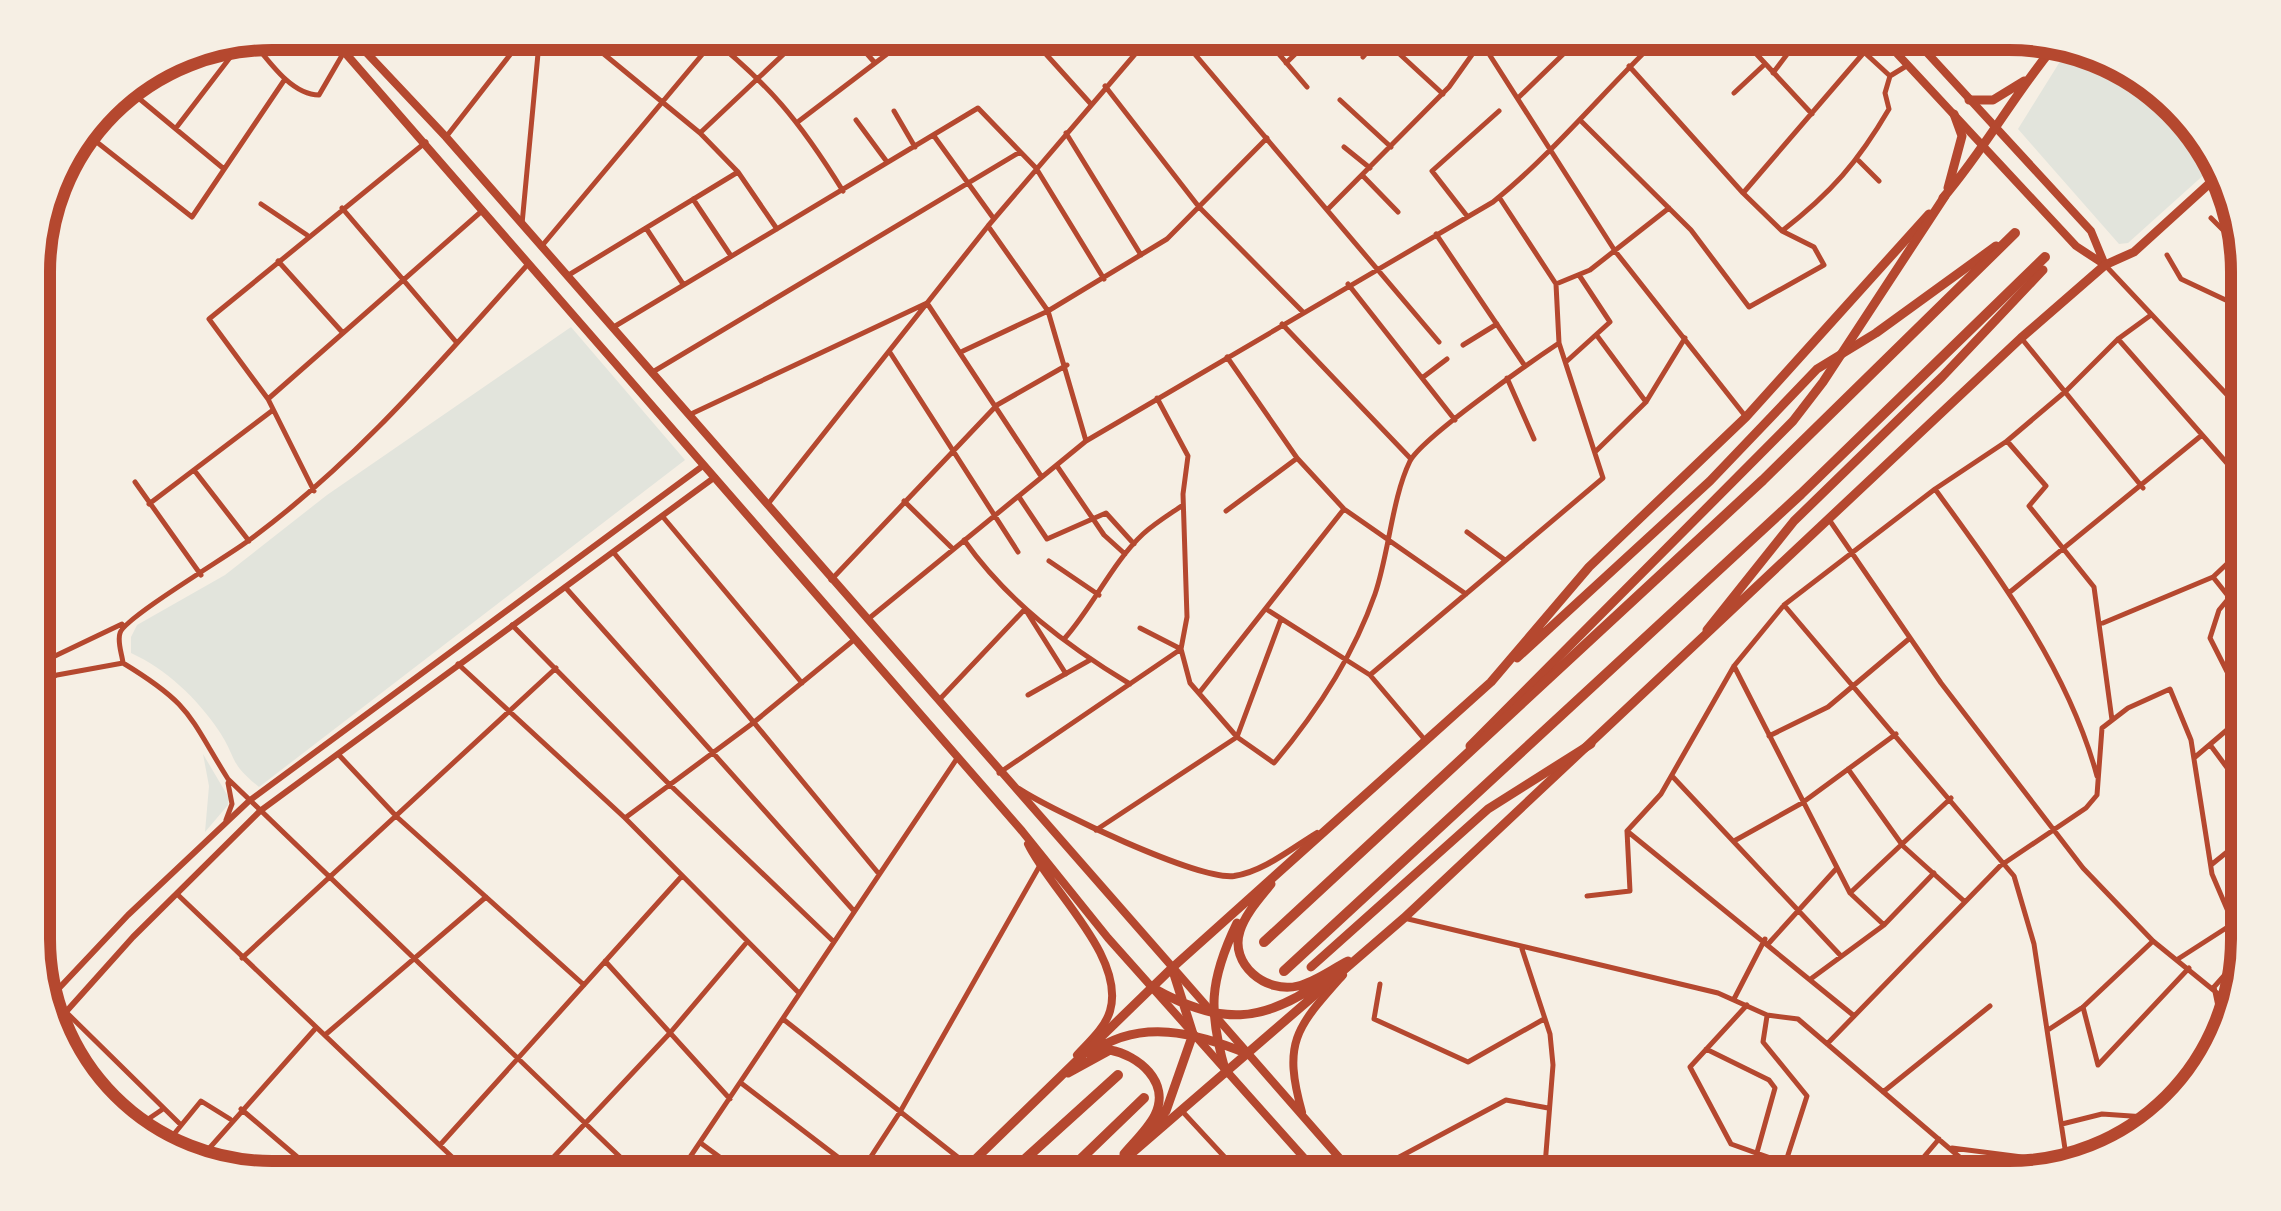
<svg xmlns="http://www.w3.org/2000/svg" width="2281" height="1211" viewBox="0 0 2281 1211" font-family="'Source Sans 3',sans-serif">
	<rect width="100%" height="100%" fill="#f6efe4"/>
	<path fill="#e2e4dc" d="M2069,47L2115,57L2208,139L2217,163L2128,243L2119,244L2018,129Z
		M571,327L685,460L259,787C228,762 238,760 219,731C197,698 166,669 131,653V637L137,625L225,575L327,495Z
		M203,754L229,798L228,805L205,832L209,786Z"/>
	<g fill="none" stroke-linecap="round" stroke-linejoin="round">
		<path stroke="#b5482f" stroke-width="5" d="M577,32L700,133L738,172L777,229
			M704,32C769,84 799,120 843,191
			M848,32L875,63
			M1026,32L1090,103
			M1176,32L1439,342
			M1260,32L1307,87
			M1475,32L1615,251L1746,417
			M1549,32L1568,52
			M1736,32L1812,114
			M1380,36L1443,94
			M249,37C266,57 290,95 319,95L344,52
			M1266,40L1273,32
			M1363,57L1384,32
			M1286,63L1318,32
			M1773,73L1794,45
			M1890,76L1908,65
			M124,86L224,169
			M1105,86L1199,207L1303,312
			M1734,93L1765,64
			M1518,98L1586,32
			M1340,100L1391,147
			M103,107L118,90
			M894,111L915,147
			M856,120L887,162
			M799,121L916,32
			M1582,122L1691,230L1749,307L1824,265L1814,247L1782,231L1743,193L1629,66
			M176,128L245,38
			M84,132L192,217L285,79
			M700,133L807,32
			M1066,133L1141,255
			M934,136L994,219
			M446,137L513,51L539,43L546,32
			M1344,147L1370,168
			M1859,161L1879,181
			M1363,176L1398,212
			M1744,192L1879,35
			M693,199L731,256
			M261,204L307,235
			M342,208L457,343
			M1328,209L1449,87L1481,42
			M1467,216L1432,171L1499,111
			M2211,218L2247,254
			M522,224L539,43
			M988,226L1048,311L1086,441
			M646,228L683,284
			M1782,231C1831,193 1858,162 1889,109L1885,93L1890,76L1865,53
			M1436,234L1525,366
			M541,247L721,32
			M2167,255L2181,279L2247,310
			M278,261L343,333
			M529,263C440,362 356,462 248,541C228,556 124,618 120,633C117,642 122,654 123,663C192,705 188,715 228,779L642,1178
			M2105,265L2247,416
			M567,276L738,172
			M1348,284L1455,420
			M1556,284L1590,270L1669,208
			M2236,305L2247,288
			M1282,324L1411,459
			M612,328L978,108L1036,168L1104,279
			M1598,337L1646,402
			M2022,339L2143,488
			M2118,339L2247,486
			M1463,345L1497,324
			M963,351L1048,311L1167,239L1267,138
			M891,354L1018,552
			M1227,357L1297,458L1344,509L1466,594
			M1567,361L1610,322L1579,275
			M651,373L1020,152
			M1422,378L1447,359
			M1507,378L1534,439
			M2229,395L2247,363
			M1157,398L1188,456L1183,494L1187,617L1181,649L1190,683L1237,737L1274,763C1317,712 1353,657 1375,594C1389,553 1392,498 1410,461C1423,437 1532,361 1559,343
			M268,399L483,210
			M691,414L927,303L1041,476
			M2007,441L2046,486L2029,506L2094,587L2112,720
			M1595,452L1646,402L1685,338
			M1057,466L1104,535L1125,554
			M194,470L249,541
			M135,482L201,575
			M1935,489C1999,577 2068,669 2097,776
			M314,491L268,399L209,319L426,142
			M1019,497L1047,539L1106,513L1134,544
			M904,501L953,549
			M149,504L273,410
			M768,504L988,226L1154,32
			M1226,511L1296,459
			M663,517L802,683
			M1830,521L1941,683L2083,868L2153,941L2233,1006
			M1467,532L1505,560
			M964,540C1007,601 1067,646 1130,684
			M614,553L879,874
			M1049,561L1099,595
			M2213,577L2248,621
			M831,580L997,405L1067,365
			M565,587L854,911
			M2010,592L2202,435
			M2229,598L2219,610L2210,638L2248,713
			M1784,605L2014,876L2034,944L2067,1162
			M1266,609L1370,675L1425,740
			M867,620L1086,441L1493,202C1556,151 1606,88 1665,32
			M2103,623L2213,577L2247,545
			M512,625L670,785L834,942
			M1065,638C1094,605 1112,563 1143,534C1155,523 1170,514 1183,505
			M458,664L625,818L799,993
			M34,666L122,624
			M1734,666L1850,893L1884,925
			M1370,675L1603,478L1559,343L1556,284L1499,197
			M34,685L57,675L123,663
			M1199,693L1344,509
			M1028,695L1090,660
			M939,700L1025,609L1066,674
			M1769,736L1828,707L1910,638
			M2211,746L2248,796
			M338,754L397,817L584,985
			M2194,758L2248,712
			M1848,769L1903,846L1964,901
			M999,773L1181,649L1140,628
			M1672,776L1841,956
			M625,818L753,723L855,639
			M226,820L232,804L228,783
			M1096,830L1237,737L1281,619
			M1627,831L1853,1015
			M1734,841L1802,803L1896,734
			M2211,865L2248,835
			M1850,893L1951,798
			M177,894L474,1178
			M1587,896L1630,891L1627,831L1661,794L1734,666L1784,605L1935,489L2007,441L2066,391L2118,339L2151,315
			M1404,918L1718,993L1767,1015L1798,1019L1984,1178
			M1769,943L1836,869
			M1522,949L1550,1034L1553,1065L1544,1178
			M242,958L556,668
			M2178,959L2248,914
			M605,961L730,1099
			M1812,978L1884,925L1934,873
			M1380,984L1374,1019L1468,1062L1544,1019
			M1734,999L1765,939
			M1747,1005L1690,1067L1731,1144L1787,1164
			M2083,1007L2098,1065L2189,968
			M66,1012L181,1125
			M1767,1016L1763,1042L1807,1096L1787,1158L1790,1178
			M783,1019L969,1166
			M2048,1030L2083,1007L2152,942
			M325,1035L486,897
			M2225,1040L2214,987L2246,951
			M1827,1044L2000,866L2086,808L2097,795L2102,728L2128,708L2170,689L2191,740L2212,874L2233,923
			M1706,1049L1769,1080L1775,1088L1756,1156
			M741,1083L860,1174
			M1883,1092L1990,1006
			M241,1109L322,1178
			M1182,1111L1244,1178
			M2062,1124L2102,1114L2160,1118
			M135,1128L163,1109
			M702,1144L748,1178
			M440,1145L681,877
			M1952,1148L2070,1163
			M161,1150L201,1101L230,1119
			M198,1161L315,1029
			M534,1178L670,1033L747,942
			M676,1178L958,757
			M857,1178L900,1112L1039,867
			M1360,1178L1506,1100L1548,1108
			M1906,1178L1939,1139"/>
		<path stroke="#b5482f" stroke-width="6" d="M1019,789C1053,811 1197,880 1234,876C1263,872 1292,848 1317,833
			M47,1001L128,915L249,801L704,465
			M56,1023L133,937L260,811L715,477"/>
		<path stroke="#b5482f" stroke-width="8" d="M327,32L1022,831L1108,938L1322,1178
			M347,32L446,137L1357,1178
			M1877,32L2076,246L2105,265
			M1908,32L2091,231L2105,265
			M1028,844C1050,890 1126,957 1110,1011C1105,1028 1089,1042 1077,1055
			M1302,1112C1282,1041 1297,1027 1343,975"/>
		<path stroke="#b5482f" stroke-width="9" d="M1969,100H1993L2024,81
			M1948,188L1962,136L1954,114
			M1943,198C1985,149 2015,93 2056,44
			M1707,630L1794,521L1942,377L2043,270
			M1517,658L1710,481L1817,369L1876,333L1996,246
			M1271,884C1260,898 1245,914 1240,931C1229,964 1266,994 1298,986C1315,982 1332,969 1348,961
			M1153,988C1220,1026 1262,1024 1324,980
			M1090,1054C1139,1017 1197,1033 1248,1054
			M1068,1073L1110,1050C1138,1055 1171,1082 1155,1115C1148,1129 1134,1142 1124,1154
			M1226,1073C1208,1011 1209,981 1237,923
			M1150,1131L1166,1111L1193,1034L1172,968
			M956,1178L1172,968L1491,682L1589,567L1746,417L1929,214
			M1103,1178L1404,918L2021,338L2105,265L2134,252L2221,173"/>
		<path stroke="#b5482f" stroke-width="9" d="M1470,746L1793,421L1823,382L1945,196
			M1311,967L1488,809L1591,744"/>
		<path stroke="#b5482f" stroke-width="10" d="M1264,942L1763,480L2015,233
			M1284,971L1801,494L2045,257
			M1004,1178L1118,1075
			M1061,1178L1144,1098"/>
	</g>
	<path d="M0 0H2281V1211H0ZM272 50H2009A222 222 0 0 1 2231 272V939A222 222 0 0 1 2009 1161H272A222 222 0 0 1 50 939V272A222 222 0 0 1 272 50Z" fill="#f6efe4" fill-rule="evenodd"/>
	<path fill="none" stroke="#b5482f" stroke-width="12" d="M272 50H2009A222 222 0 0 1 2231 272V939A222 222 0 0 1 2009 1161H272A222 222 0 0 1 50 939V272A222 222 0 0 1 272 50Z"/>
</svg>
